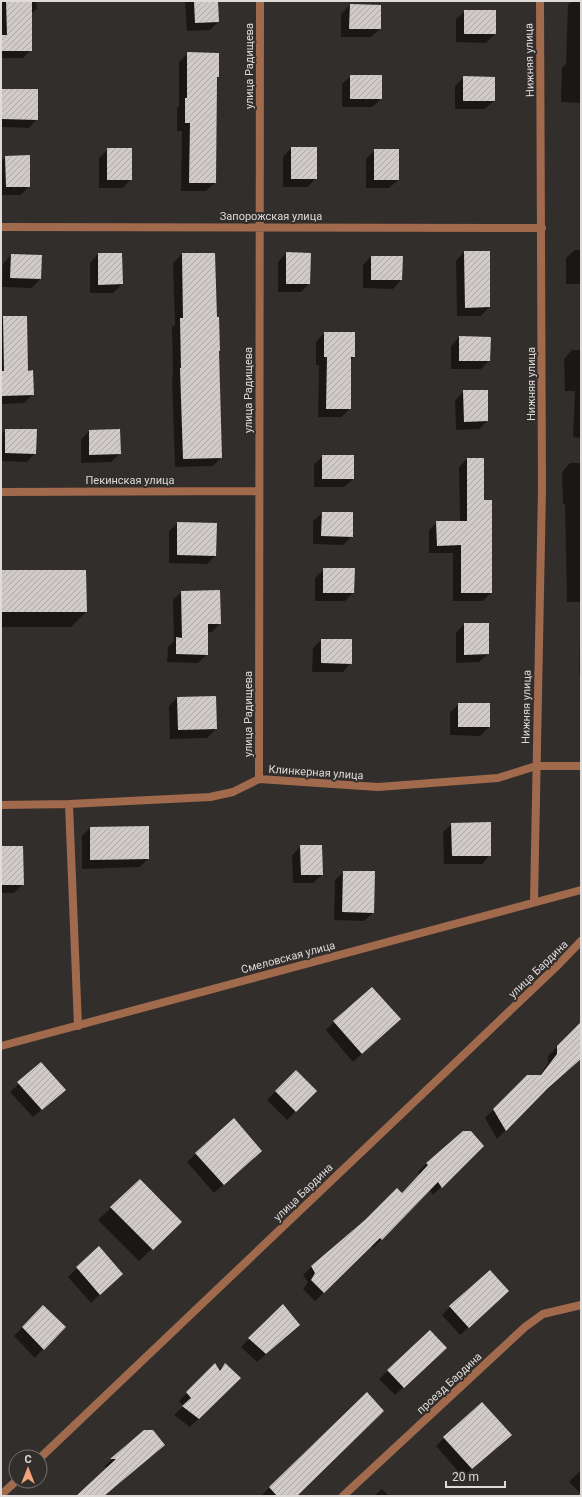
<svg xmlns="http://www.w3.org/2000/svg" width="582" height="1497" viewBox="0 0 582 1497" font-family="Roboto,sans-serif">
	<defs>
		<pattern id="building-hatch" width="6" height="6" patternUnits="userSpaceOnUse"><rect width="6" height="6" fill="#d0cbc9"/><path d="M-1 1l2-2M0 6l6-6M5 7l2-2" fill="none" stroke="#ada9a7"/></pattern>
	</defs>
	<rect width="100%" height="100%" fill="#322e2c"/>
	<path fill="#0007" d="M1,1H36L37,9L31,14V50L23,58H1Z
		M185,1H217L218,22L210,30L187,31Z
		M572,1H581V103L561,102L562,68L566,64L568,5Z
		M350,5L380,29L371,37H341V14Z
		M465,11H495V34L486,43L456,42V19Z
		M188,53L218,77L216,79L215,183L206,191H181L182,131H177V108L179,106V62Z
		M351,76L381,99L372,107H342V84Z
		M464,77L494,101L485,109H455V86Z
		M2,90L37,119L29,128L1,127V91Z
		M291,148L316,178L308,187H283V157Z
		M108,149L131,179L123,188H99V158Z
		M375,150L398,180L389,188H366V159Z
		M6,157L29,186L21,195H1V161Z
		M575,250H581V284H566V258Z
		M464,252L489,307L481,316H457L456,261Z
		M286,253L309,284L301,292H278V262Z
		M98,254L122,284L113,293H90V263Z
		M182,254H215L221,457L213,466L175,467L172,378L173,377L172,327L175,325L173,263Z
		M11,255L41,256L40,279L32,288L2,287L3,264Z
		M371,256L402,257L401,280L393,289L363,288V265Z
		M3,317L27,372L33,394L24,403L1,404V320Z
		M324,333L354,357L350,361V408L342,417H318L319,365H316V342Z
		M459,337L489,361L481,369H451V346Z
		M572,350H581V438L573,437L575,391H565L564,359Z
		M464,391L487,421L479,429L456,430L455,400Z
		M6,430L35,453L27,462L1,461V434Z
		M89,431L120,453L111,462L81,463V440Z
		M323,456L353,479L344,487H314V464Z
		M467,459L483,501L491,593L483,601H453V553H429V530L437,522H460L459,467Z
		M570,463H581V602H567L565,504H563L562,472Z
		M322,513H352V536L343,545L313,544V521Z
		M178,523L215,556L207,564L169,563V531Z
		M324,569L353,593L345,601H315V578Z
		M1,571L86,612L71,627H1Z
		M181,592L220,623L212,632H207V654L198,663L167,662L168,647L174,641L173,600Z
		M464,624L488,654L479,662L456,663V633Z
		M581,630V675H579L580,631Z
		M321,640L351,663L343,672H312L313,648Z
		M215,697L216,729L207,738L170,739L169,706L177,698Z
		M459,704H489V727L480,736L450,735V712Z
		M452,824L490,855L482,864H444L443,832Z
		M90,828L148,859L140,867L82,869V836Z
		M301,846L322,875L313,883H293L292,855Z
		M1,847L23,884L14,893H1Z
		M344,872L373,913L364,921L334,920L335,880Z
		M400,1019L353,1062L326,1030L334,1022Z
		M581,1023V1059L539,1097L497,1139L485,1118L527,1076H539L548,1063V1056Z
		M41,1064L56,1098L33,1117L10,1092Z
		M296,1071L315,1091L287,1120L267,1100Z
		M233,1120L261,1151L214,1193L187,1162Z
		M483,1146L433,1195L430,1190L373,1248L371,1246L315,1301L303,1289L308,1282L303,1275L312,1266L402,1194L420,1175L418,1172L427,1163Z
		M140,1181L168,1234L139,1261L98,1220Z
		M99,1247L113,1282L91,1303L68,1277Z
		M500,1299L460,1335L442,1315L450,1307Z
		M283,1305L290,1333L257,1362L241,1347Z
		M35,1314L43,1349L35,1358L14,1336Z
		M430,1332L437,1356L395,1395L379,1379Z
		M225,1364L240,1378L190,1427L174,1415L183,1406L179,1401L215,1365L219,1370Z
		M144,1431L164,1445L114,1488L112,1486L102,1496H76L109,1467H104L111,1460Z
		M444,1438L502,1443L463,1477L436,1446Z
		M307,1450L296,1496H261Z
		M581,1470V1494L569,1482Z
		M382,1489L389,1496H374Z"/>
	<path fill="url(#building-hatch)" d="M6,1H32V51H2V35H7Z
		M194,1H218L219,22L195,23Z
		M350,4L381,5V29H349Z
		M464,10H496V34H464Z
		M187,52L219,53V77H217L216,183H189L190,123H185V98H187Z
		M350,75H382V99H350Z
		M463,76L495,77V101H463Z
		M2,89H38V120L2,119Z
		M291,147H317V179H291Z
		M107,148H132V180H107Z
		M374,149H399V180H374Z
		M30,155V187H6L5,156Z
		M464,251H490V307L465,308Z
		M286,252L311,253L310,284H286Z
		M98,253H122L123,284L98,285Z
		M182,253H215L217,317H219L220,351H219L222,458L183,459L180,368H181L180,318H183Z
		M11,254L42,255L41,279L10,278Z
		M371,256H403L402,280H371Z
		M3,316H27L28,371L33,370L34,395L2,396L1,371H4Z
		M324,332H355V357H351V409H326L327,357H324Z
		M459,336L491,337L490,361H459Z
		M463,390H488V421L464,422Z
		M5,429H37L36,454L5,453Z
		M120,429L121,454L89,455V430Z
		M322,455H354V479H322Z
		M467,458H484V500H492V593H461V545L437,546L436,521H467Z
		M322,512H353V537L321,536Z
		M177,522L217,523L216,556L177,555Z
		M323,568H355L354,593H323Z
		M1,570H86L87,612H1Z
		M220,590L221,624H208V655L176,654V637L182,638L181,591Z
		M464,623H489V654L464,655Z
		M321,639H352V664L321,663Z
		M216,696L217,729L178,730L177,697Z
		M458,703H490V727H458Z
		M491,822V856H452L451,823Z
		M149,826V859L90,860V827Z
		M300,845H322L323,875H301Z
		M1,846H23L24,885H1Z
		M343,871H375L374,913L342,912Z
		M372,987L401,1019L362,1054L333,1021Z
		M581,1022V1059L547,1089L506,1131L493,1109L527,1075H541L557,1054V1046Z
		M41,1062L66,1090L42,1110L17,1082Z
		M296,1070L317,1091L296,1112L275,1091Z
		M234,1118L262,1151L224,1185L195,1153Z
		M463,1131H471L484,1146L442,1188L438,1182L382,1240L380,1238L324,1293L311,1280L315,1273L311,1266L365,1220L397,1188L402,1193L428,1165L426,1163Z
		M140,1179L182,1222L153,1250L110,1207Z
		M99,1246L123,1274L100,1295L76,1267Z
		M490,1270L509,1291L469,1328L449,1306Z
		M283,1304L300,1325L266,1354L248,1338Z
		M43,1305L66,1327L44,1350L22,1327Z
		M430,1330L447,1348L404,1388L387,1370Z
		M215,1363L220,1371L225,1363L241,1378L199,1419L182,1406L191,1398L186,1392Z
		M367,1392L384,1411L297,1496H277L269,1487Z
		M482,1402L512,1435L472,1469L443,1437Z
		M144,1430H153L165,1445L104,1496H76L116,1459H110Z"/>
	<g fill="none" stroke-linecap="round" stroke-linejoin="round">
		<path stroke="#a26a4d" stroke-width="8" d="M1,227L542,228
			M1,492L259,491
			M259,779L260,1
			M69,804L78,1026
			M1,805L69,804L210,797L233,792L259,779L378,787L498,778L536,766H581
			M534,902L542,489L540,1
			M1,1046L581,890
			M40,1458L559,964L581,941
			M1,1495L16,1481
			M343,1496L525,1327L543,1314L581,1305"/>
	</g>
	<g text-anchor="middle" stroke-width="4" stroke-linejoin="round" paint-order="stroke">
		<g font-size="11" fill="#dedbda" stroke="#322e2c">
			<text transform="translate(529 60) rotate(-91)" y="4">Нижняя улица</text>
			<text transform="translate(249 66) rotate(-90)" y="4">улица Радищева</text>
			<text x="271" y="220">Запорожская улица</text>
			<text transform="translate(531 384) rotate(-90)" y="4">Нижняя улица</text>
			<text transform="translate(248 390) rotate(-90)" y="4">улица Радищева</text>
			<text x="130" y="484">Пекинская улица</text>
			<text transform="translate(526 707) rotate(-89)" y="4">Нижняя улица</text>
			<text transform="translate(248 714) rotate(-90)" y="4">улица Радищева</text>
			<text transform="translate(316 772) rotate(4)" y="4">Клинкерная улица</text>
			<text transform="translate(288 957) rotate(-15)" y="4">Смеловская улица</text>
			<text transform="translate(538 969) rotate(-44)" y="4">улица Бардина</text>
			<text transform="translate(303 1192) rotate(-44)" y="4">улица Бардина</text>
			<text transform="translate(449 1383) rotate(-43)" y="4">проезд Бардина</text>
		</g>
	</g>
	<rect width="582" height="1497" fill="none" stroke="#dedbda" stroke-width="4"/>
	<g transform="translate(28 1469)"><circle r="19" fill="#322e2c" stroke="#777372"/>
	<path d="M0-3L7 15L0 10L-7 15Z" fill="#f0a27a"/>
	<text y="-6" font-size="11" font-weight="bold" text-anchor="middle" fill="#dedbda">С</text>
	</g>
	<path d="M446 1481v6h59v-6" fill="none" stroke="#dedbda" stroke-width="2"/>
	<text x="452" y="1481" font-size="12" fill="#dedbda" stroke="#322e2c" stroke-width="3" paint-order="stroke">20 m</text>
</svg>
